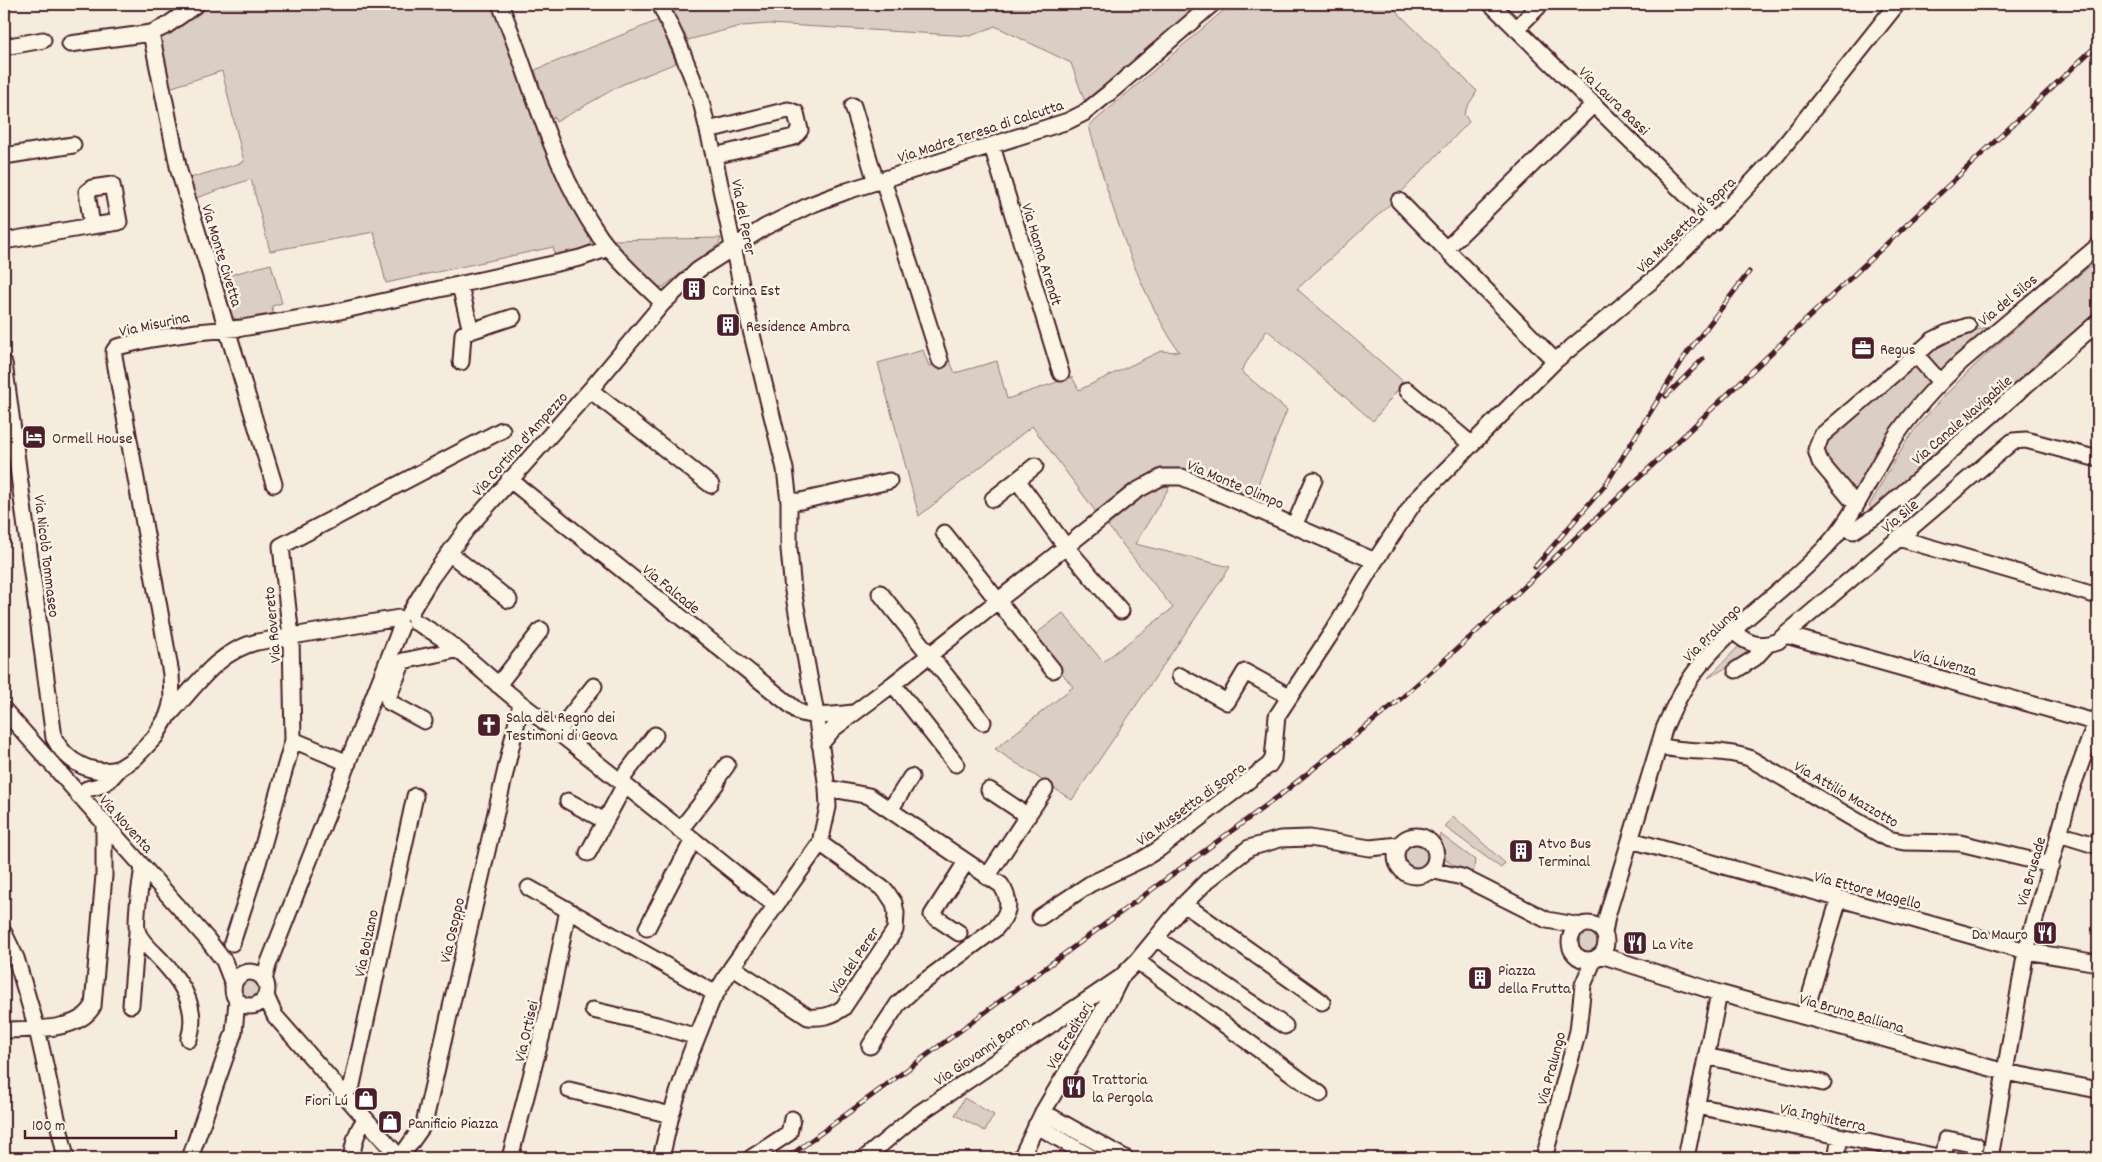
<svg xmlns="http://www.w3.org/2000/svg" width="2102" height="1162" viewBox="0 0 2102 1162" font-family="Dekko,sans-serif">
	<rect width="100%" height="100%" fill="#f5ecde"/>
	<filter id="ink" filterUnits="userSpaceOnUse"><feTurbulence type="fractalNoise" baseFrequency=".02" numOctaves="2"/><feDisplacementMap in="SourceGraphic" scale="10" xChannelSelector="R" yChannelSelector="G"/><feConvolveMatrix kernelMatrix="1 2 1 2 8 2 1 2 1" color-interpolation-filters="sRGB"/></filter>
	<g filter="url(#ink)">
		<path fill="#dbcec4" stroke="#927678" d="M208,4H495L535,123L579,220L589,232L591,244L586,248L555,256L553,247L386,283L374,232L270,251L251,179L196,198L190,178L244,162L222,71L169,88L160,43L161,39Z
			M686,4H1199L1085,102L1071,63L995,26L971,36L769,24L741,26L688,40L673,14Z
			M1231,4H1389L1477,91C1473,99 1467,105 1464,114L1469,122L1388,206L1297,289L1404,382L1373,421L1267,330L1241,371L1287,410L1253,497C1227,486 1186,462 1158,471C1140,477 1112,500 1096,512L1032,426L919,516L878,363L923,350L929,366L950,361L955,373L997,361L1007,399L1072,377L1079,390L1161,351L1179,352C1135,285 1110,204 1089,126Z
			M659,20L676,63L621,85L556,122L554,117L550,120L535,70Z
			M721,238L719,244L663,287H656L612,240Z
			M2098,259V312L1876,506L1872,509L1869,506C1885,478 1900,447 1921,422C1973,360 2038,311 2098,259Z
			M271,264L282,303L272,306L273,314C261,317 240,325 230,315L218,278Z
			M1997,324L1943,370C1935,369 1926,359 1927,351L1955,336Z
			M1915,365L1929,381L1928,384L1903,414L1881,447L1856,493L1825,456L1824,449L1825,442Z
			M1170,486L1135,544L1230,567L1072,800L995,749L1073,687L1033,636L1063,613L1103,662L1173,608L1108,526C1126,511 1146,488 1170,486Z
			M1741,644L1753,650L1751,654L1708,678Z
			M1453,816L1505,863L1501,868L1445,827Z
			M1440,834L1475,860L1473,876C1455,866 1434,859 1440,834Z
			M1401 855a15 15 0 1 1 30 0a15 15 0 1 1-30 0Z
			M1577 941a12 12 0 1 1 24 0a12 12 0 1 1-24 0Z
			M240 989a10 10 0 1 1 20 0a10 10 0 1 1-20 0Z
			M964,1098L994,1115L985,1131L955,1115Z"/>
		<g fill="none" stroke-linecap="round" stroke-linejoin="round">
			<defs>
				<path id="minor" d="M197,4L166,26L151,33L179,171L274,484
					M500,4C532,82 551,167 600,237C617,261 642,282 663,303
					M660,4L680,47L700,97L714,156L749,322L785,469L789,502V549L793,591L816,714L827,788L828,807L820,843L732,967L712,1000L690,1055L671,1115L661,1158
					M1491,4L1714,222
					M1516,29L1541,4
					M70,44L151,33
					M4,47L43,40
					M853,106L876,182
					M708,130L788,110L796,113L800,130L794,137L714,156
					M992,146L1061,373
					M4,156L73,145
					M883,180L940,360
					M1399,201L1555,361
					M4,241L92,226L87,192L92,188L112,185L119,222L92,226
					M1446,249L1594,104
					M460,286L471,331L463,334L461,362
					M471,331L513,317
					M1915,354L1940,382
					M4,363L54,738C66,762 93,777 120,768
					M590,390L711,485
					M1407,390L1472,445
					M509,479L799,712C812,718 838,715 853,713
					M1017,480L1066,547L1121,611
					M993,499L1035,466
					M1851,499L1820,462L1816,450L1821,436L1933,340L1947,333L1968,326
					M789,502L801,501L889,481
					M1294,526L1314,480
					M1842,527L1853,531L1878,515L2098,322
					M944,533L1053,670
					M1898,538L2098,596
					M449,553L509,600
					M880,593L983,722
					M410,613L431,578L466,530L590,390L663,303L698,270L765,227L810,205L847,191L1068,121L1084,113L1109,93L1212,4
					M415,622C456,642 487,678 523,705C608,771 691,838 775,905
					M1734,631C1747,645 1760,648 1778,641L2013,441L2026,440L2098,459
					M1786,635L2098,723
					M1736,670L1755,658L1766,646
					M1180,676L1227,702L1245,672L1289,696
					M893,684L956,764
					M498,685L541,630
					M4,710L207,939L224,961L233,984
					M170,714C196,686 218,651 257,642L399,618
					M424,721L389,702L388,698L403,661L456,650
					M558,731L594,686
					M293,740L348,763
					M820,745L833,729L893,684L1136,491L1162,477H1182L1375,561
					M1659,746C1688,754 1721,748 1749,758L1888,839L1904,842L1960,843L2051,865
					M621,780L655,735
					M827,788L869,796L1001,885C1013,903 1008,915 995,929L914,989L898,1004L870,1046
					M989,790L1028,816
					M79,796L87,789L99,786L109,780L120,768L134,759L155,737L167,717L170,708L172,699L171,674L114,356V351L117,347L151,339L197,332L242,328L331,313L580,258L609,248
					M568,801L605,821
					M890,810L911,777
					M680,830L716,784L719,776L727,765
					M2059,834L2098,846
					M1396 856a20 20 0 1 1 40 0a20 20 0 1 1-40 0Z
					M1631,840L2026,951L2098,963
					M588,853L625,784
					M143,867C141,880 134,924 138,933C141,941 149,948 155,954C178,977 200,1004 189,1039
					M1430,870L1462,877L1547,920L1581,926
					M987,877L1045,789
					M529,888L716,994
					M1184,904L1322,1002
					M1040,917L1090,884L1143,859L1159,849L1269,765L1273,759L1277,716L1338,623L1375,561L1415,501L1555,361L1660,274L1737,198L1772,161L1897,4
					M1570 942a18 18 0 1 1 36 0a18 18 0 1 1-36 0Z
					M647,928L693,840
					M4,933L16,958L37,1029L66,1158
					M959,933L932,915L966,862
					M1604,933L1607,916L1664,729C1674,705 1686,682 1702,663C1740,617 1793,585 1832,540C1859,508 1874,468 1898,433C1916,407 1938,384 1961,362L2098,246
					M1156,938L1285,1026
					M232,943L258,863L293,740L291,637L281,546L502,430
					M1601,955L1719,993L2005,1072L2098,1090
					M1137,961L1320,1094
					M732,967L808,1017C822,1018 831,1016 843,1008L895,930L896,913L894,903L886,891L820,843
					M233 989a17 17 0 1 1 34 0a17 17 0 1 1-34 0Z
					M264,980L268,965L401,627
					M266,996L275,1016L400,1158
					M131,1005L137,932
					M593,1010L657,1025L697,1037
					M1804,1016L1839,899
					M4,1030C30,1029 79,1032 93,1006L104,875V823
					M1706,1056L1823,1083
					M569,1090L671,1115
					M344,1095L352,1085L415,796
					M1697,1106L1943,1158
					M1043,1112L1125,1158
					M1036,1125L1092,1158
					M190,1158L234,1032L237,1001
					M351,1158C354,1144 356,1130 366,1119
					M400,1158L424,1124L521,704
					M510,1158L547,1015L568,910
					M751,1158L789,1133L792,1119
					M865,1158L915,1116L1120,978
					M1021,1158L1043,1112L1111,997L1121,977L1137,961L1184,904L1208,880L1249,848L1280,839L1310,838L1370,848L1399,845
					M1544,1158L1578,1031L1583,985L1594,959
					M1686,1158L1719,993
					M1836,1158L1840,1137
					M1943,1158L1947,1139L1976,1145
					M1990,1158L2026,951L2072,788L2098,716"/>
			</defs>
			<use href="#minor" stroke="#4a1f2b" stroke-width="19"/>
			<use href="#minor" stroke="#fcf5e5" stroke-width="15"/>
			<defs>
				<path id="rail" d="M1666,396L1703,359
					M1535,567L1606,484L1685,356L1749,272
					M787,1158L1279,796L1397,702L1477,631L2098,44"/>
			</defs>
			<use href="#rail" stroke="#4a1f2b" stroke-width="5"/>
			<use href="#rail" stroke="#fcf5e5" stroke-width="3" stroke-dasharray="9" stroke-linecap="butt"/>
		</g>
	</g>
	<defs>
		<symbol id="building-square" viewBox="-11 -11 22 22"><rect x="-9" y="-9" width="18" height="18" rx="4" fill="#4a1f2b" stroke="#fcf5e5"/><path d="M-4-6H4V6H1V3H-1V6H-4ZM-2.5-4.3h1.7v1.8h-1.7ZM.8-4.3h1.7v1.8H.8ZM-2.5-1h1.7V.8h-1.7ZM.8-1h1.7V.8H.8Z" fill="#fff"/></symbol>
		<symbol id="office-square" viewBox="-11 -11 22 22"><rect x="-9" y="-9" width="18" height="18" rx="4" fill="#4a1f2b" stroke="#fcf5e5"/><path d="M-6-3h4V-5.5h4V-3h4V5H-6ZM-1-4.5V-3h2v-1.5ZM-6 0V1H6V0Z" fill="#fff"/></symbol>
		<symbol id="hotel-square" viewBox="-11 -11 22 22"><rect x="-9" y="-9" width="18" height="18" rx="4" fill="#4a1f2b" stroke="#fcf5e5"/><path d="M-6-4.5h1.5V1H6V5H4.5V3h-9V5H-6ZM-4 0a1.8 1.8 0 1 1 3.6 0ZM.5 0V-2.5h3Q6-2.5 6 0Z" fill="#fff"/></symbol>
		<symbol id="church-square" viewBox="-11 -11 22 22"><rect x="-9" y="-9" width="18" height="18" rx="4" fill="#4a1f2b" stroke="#fcf5e5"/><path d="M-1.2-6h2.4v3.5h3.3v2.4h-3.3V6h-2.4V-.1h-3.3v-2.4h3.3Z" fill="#fff"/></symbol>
		<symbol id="restaurant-square" viewBox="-11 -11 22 22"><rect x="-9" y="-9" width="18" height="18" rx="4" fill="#4a1f2b" stroke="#fcf5e5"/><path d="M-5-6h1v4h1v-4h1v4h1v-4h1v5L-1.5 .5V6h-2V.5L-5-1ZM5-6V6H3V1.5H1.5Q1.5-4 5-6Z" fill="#fff"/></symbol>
		<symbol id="shop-square" viewBox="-11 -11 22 22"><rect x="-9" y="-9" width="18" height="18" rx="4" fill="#4a1f2b" stroke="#fcf5e5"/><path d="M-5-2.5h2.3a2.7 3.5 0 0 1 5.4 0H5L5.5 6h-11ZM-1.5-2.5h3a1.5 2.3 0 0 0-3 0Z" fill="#fff"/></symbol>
	</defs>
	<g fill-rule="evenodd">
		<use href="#building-square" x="680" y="275" width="28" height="28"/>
		<use href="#building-square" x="714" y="311" width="28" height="28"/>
		<use href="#office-square" x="1849" y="334" width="28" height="28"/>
		<use href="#hotel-square" x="20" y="423" width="28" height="28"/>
		<use href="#church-square" x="475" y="711" width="28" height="28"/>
		<use href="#building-square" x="1507" y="837" width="28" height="28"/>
		<use href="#restaurant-square" x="2031" y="919" width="28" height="28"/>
		<use href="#restaurant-square" x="1621" y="929" width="28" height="28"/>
		<use href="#building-square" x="1466" y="964" width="28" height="28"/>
		<use href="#restaurant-square" x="1060" y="1073" width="28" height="28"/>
		<use href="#shop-square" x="352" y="1085" width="28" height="28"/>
		<use href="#shop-square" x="376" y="1108" width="28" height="28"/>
	</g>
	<g text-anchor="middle" stroke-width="5" stroke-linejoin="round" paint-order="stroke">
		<g font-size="16" fill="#4a1f2b" stroke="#fcf5e5">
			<text transform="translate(1615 100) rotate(44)" y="6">Via Laura Bassi</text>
			<text transform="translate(980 130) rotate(-18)" y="6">Via Madre Teresa di Calcutta</text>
			<text transform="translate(745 217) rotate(79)" y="6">Via del Perer</text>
			<text transform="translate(1685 224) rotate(-44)" y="6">Via Mussetta di Sopra</text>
			<text transform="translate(1043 254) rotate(73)" y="6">Via Hanna Arendt</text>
			<text transform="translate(223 255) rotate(73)" y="6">Via Monte Civetta</text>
			<text transform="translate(2007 299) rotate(-40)" y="6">Via del Silos</text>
			<text transform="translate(154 323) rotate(-12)" y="6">Via Misurina</text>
			<text transform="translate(1961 419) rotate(-41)" y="6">Via Canale Navigabile</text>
			<text transform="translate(519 443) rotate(-48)" y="6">Via Cortina d'Ampezzo</text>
			<text transform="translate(1236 483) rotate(23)" y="6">Via Monte Olimpo</text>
			<text transform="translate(1899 515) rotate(-40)" y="6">Via Sile</text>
			<text transform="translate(48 556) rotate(83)" y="6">Via Nicolò Tommaseo</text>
			<text transform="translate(672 588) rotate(39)" y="6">Via Falcade</text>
			<text transform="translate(271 625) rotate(-95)" y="6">Via Rovereto</text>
			<text transform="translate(1711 632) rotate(-45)" y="6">Via Pralungo</text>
			<text transform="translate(1945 661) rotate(16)" y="6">Via Livenza</text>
			<text transform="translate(1847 793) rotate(30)" y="6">Via Attilio Mazzotto</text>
			<text transform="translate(1190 803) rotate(-36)" y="6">Via Mussetta di Sopra</text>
			<text transform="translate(127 823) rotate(48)" y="6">Via Noventa</text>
			<text transform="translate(2030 871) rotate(-74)" y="6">Via Brusade</text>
			<text transform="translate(1868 889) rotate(15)" y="6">Via Ettore Magello</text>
			<text transform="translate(451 930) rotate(-77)" y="6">Via Osoppo</text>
			<text transform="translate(365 943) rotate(-78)" y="6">Via Bolzano</text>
			<text transform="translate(853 960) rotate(-56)" y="6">Via del Perer</text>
			<text transform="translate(1852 1012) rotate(16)" y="6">Via Bruno Balliana</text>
			<text transform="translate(525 1031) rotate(-77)" y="6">Via Ortisei</text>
			<text transform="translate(1068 1035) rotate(-59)" y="6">Via Ereditari</text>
			<text transform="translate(981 1050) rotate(-34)" y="6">Via Giovanni Baron</text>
			<text transform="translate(1550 1068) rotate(-75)" y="6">Via Pralungo</text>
			<text transform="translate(1823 1116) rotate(12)" y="6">Via Inghilterra</text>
		</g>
		<g font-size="16" fill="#4a1f2b" stroke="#fcf5e5" text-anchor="start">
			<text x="712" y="295">Cortina Est</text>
			<text x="746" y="331">Residence Ambra</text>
			<text x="1880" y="354">Regus</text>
			<text x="52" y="443">Ormell House</text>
			<text x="506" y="722">Sala del Regno dei<tspan x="506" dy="18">Testimoni di Geova</tspan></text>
			<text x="1538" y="848">Atvo Bus<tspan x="1538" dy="18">Terminal</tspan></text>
			<text x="2028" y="939" text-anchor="end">Da Mauro</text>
			<text x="1652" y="949">La Vite</text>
			<text x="1498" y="975">Piazza<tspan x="1498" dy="18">della Frutta</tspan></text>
			<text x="1092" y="1084">Trattoria<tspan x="1092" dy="18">la Pergola</tspan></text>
			<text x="348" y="1105" text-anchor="end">Fiori Lú</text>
			<text x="408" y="1128">Panificio Piazza</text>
		</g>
	</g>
	<rect width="2102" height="1162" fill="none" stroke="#fcf5e5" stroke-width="20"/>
	<rect x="10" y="10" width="2082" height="1142" fill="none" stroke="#4a1f2b" stroke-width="2" filter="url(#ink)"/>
	<path d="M25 1130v8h151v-8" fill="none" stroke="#4a1f2b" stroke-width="2.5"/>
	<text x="32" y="1130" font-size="15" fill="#4a1f2b" stroke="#fcf5e5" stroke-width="4" paint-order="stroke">100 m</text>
</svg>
